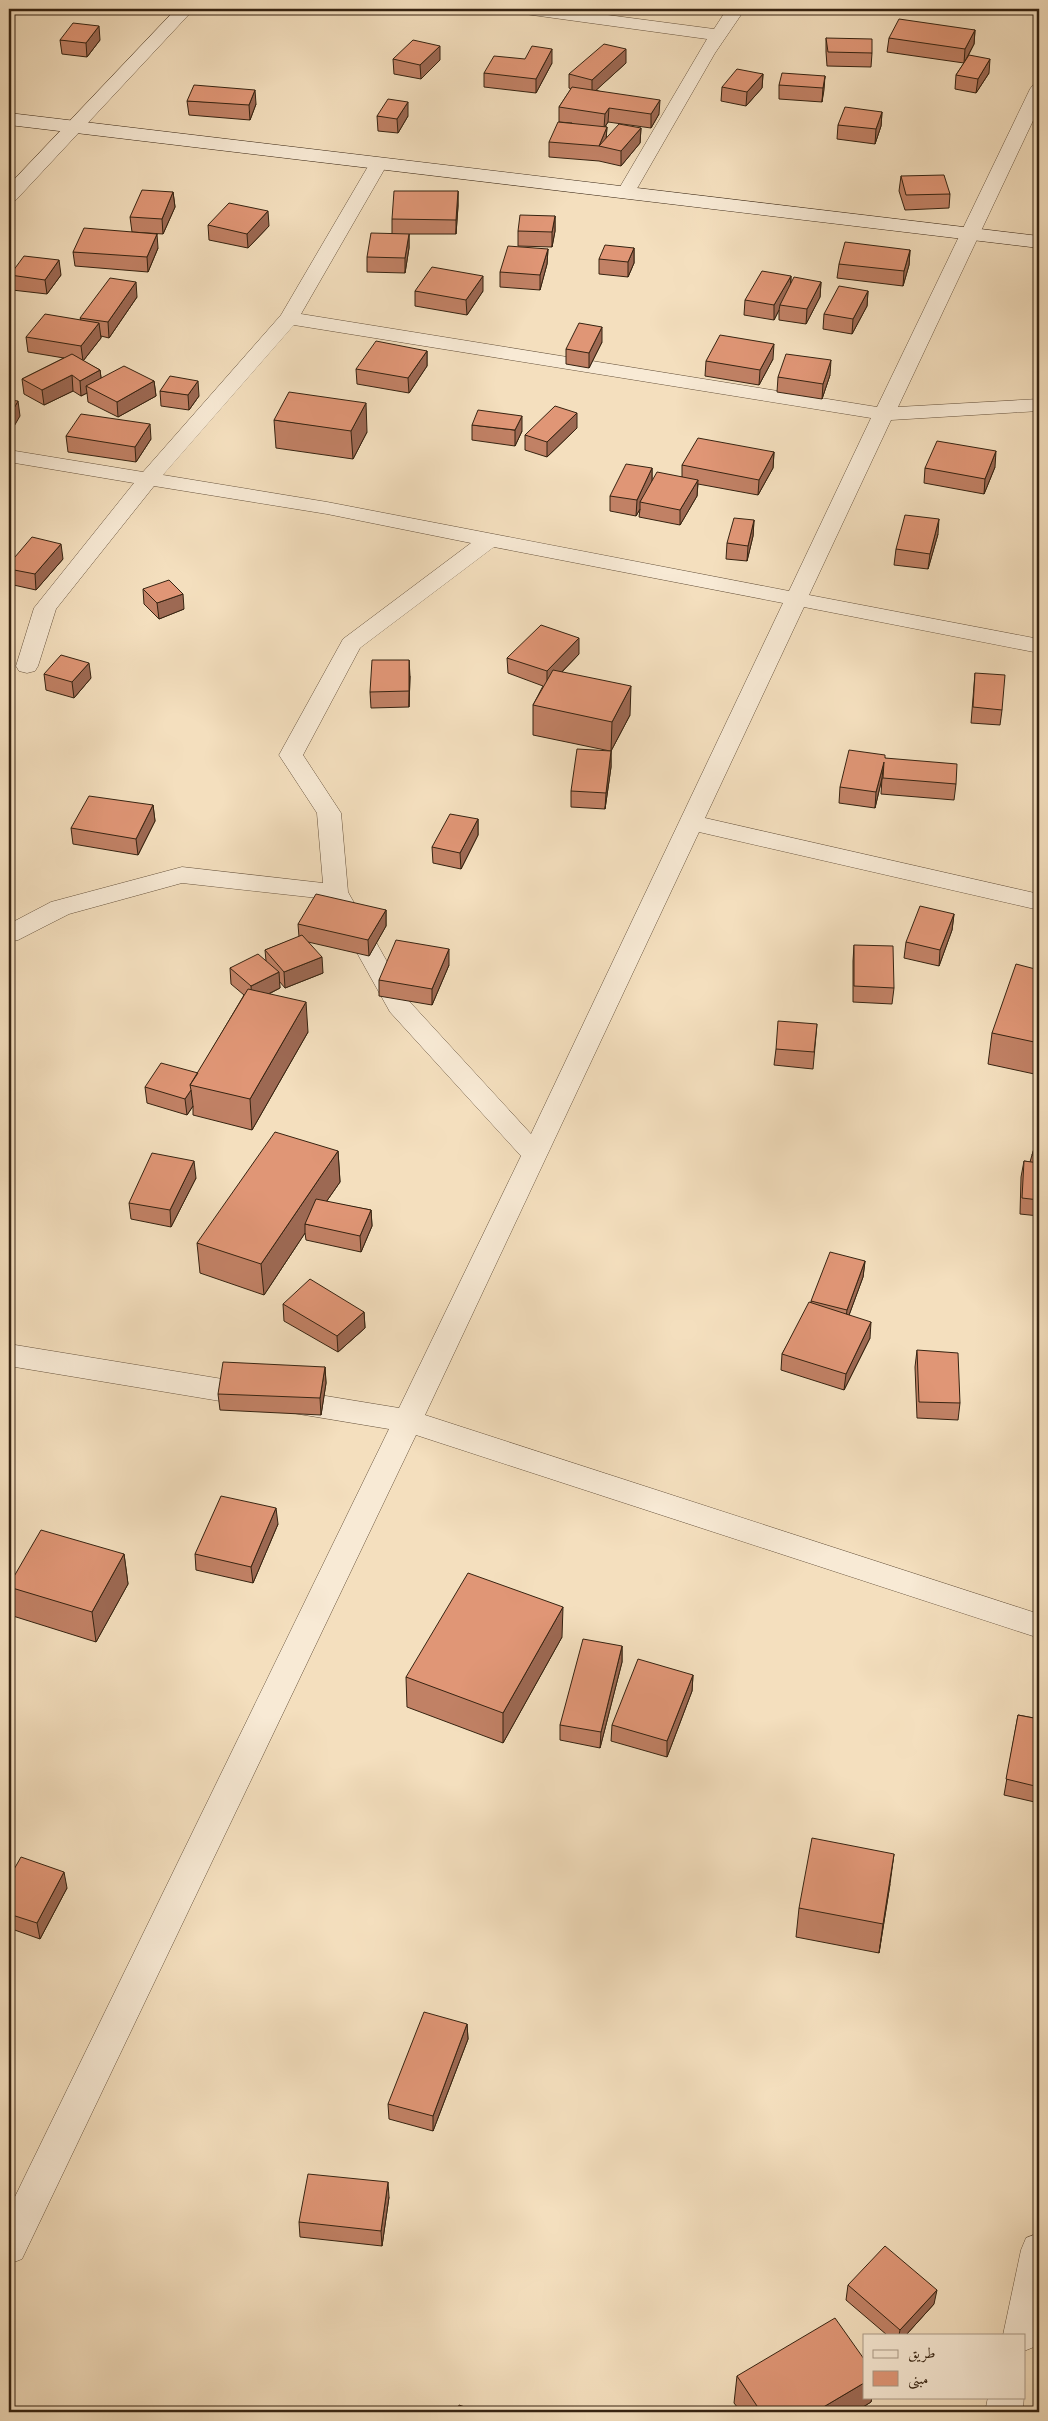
<svg xmlns="http://www.w3.org/2000/svg" width="1048" height="2421" viewBox="0 0 1048 2421" font-family="'IM FELL DW Pica',Amiri,serif">
	<rect width="100%" height="100%" fill="#f4dfbe"/>
	<filter id="stains"><feTurbulence type="fractalNoise" baseFrequency=".004" numOctaves="4"/><feColorMatrix values="0 0 0 0 .2 0 0 0 0 .09 0 0 0 0 .02 0 0 0 .5 -.17"/></filter>
	<radialGradient id="worn" r=".72"><stop offset=".6" stop-color="#630" stop-opacity="0"/><stop offset="1" stop-color="#630" stop-opacity=".3"/></radialGradient>
	<g fill="none" stroke-linecap="round" stroke-linejoin="round">
		<defs>
			<path id="street" d="M176,9H194L16,200L9,202V185Z
				M516,9H562L714,29L727,9H745L715,53L635,192L633,196H619L617,192L707,39L525,14L519,13Z
				M1039,84V108L898,407L1039,399V411L891,420L809,595L1039,639V653L804,607L705,818L1039,894V910L699,832L425,1415L1039,1614V1638L416,1435L22,2259L9,2264V2209L389,1429L9,1366V1344L399,1408L521,1156L390,1012L327,899L182,883L69,914L18,940L9,942V924L51,902L182,867L323,883L317,813L279,755L343,639L471,543L327,514L154,486L56,609L38,666L35,671L27,673L19,671L16,666L34,608L134,483L9,462V450L143,472L281,315L370,163L372,159H386L388,163L301,314L877,407L1030,89L1033,85ZM294,325L871,418L789,591L327,502L163,475ZM494,547L783,603L531,1134L409,1001L348,892L341,813L303,755L360,648Z
				M1039,2233V2335L1034,2347L1024,2351V2335H1003L1021,2250L1026,2238Z
				M1024,2394L1023,2412H985L988,2397H1024Z"/>
			<path id="secondary" d="M9,113L1039,236V248L9,125Z"/>
		</defs>
		<use href="#street" stroke="#66523c" stroke-width="1"/>
		<use href="#secondary" stroke="#362311" stroke-width="1"/>
		<use href="#street" fill="#f8ead5" fill-rule="evenodd"/>
		<use href="#secondary" fill="#f8ead5" fill-rule="evenodd"/>
	</g>
	<path fill="#c18165" stroke="#362311" d="M975,30L974,44L966,60L989,73L976,93L955,89L956,75L964,63L887,52L889,38Z
		M826,38L872,53L871,67L827,66L826,52Z
		M60,40H100L87,57L62,54Z
		M393,59L440,60L421,79L394,74Z
		M552,63L536,93L484,87V73Z
		M626,63L596,90L659,114L651,128L608,122L605,127H607L606,138L641,128L640,143L621,166L599,161L549,157V142L572,123L559,122V107L571,89L569,88V74Z
		M763,74L762,88L746,106L721,101L722,87Z
		M825,76L822,102L779,99V85Z
		M187,101L256,104L250,120L189,115Z
		M882,112L881,126L875,144L837,139L838,125Z
		M377,116H408L398,133L378,131Z
		M901,176L950,194L949,208L905,210L899,191Z
		M458,191V206L456,234H409V248L405,273L367,272V257L392,233V219Z
		M173,192L175,207L163,234L132,232L130,217Z
		M555,216V231L552,247L518,246V231Z
		M208,225L269,226L248,248L209,240Z
		M158,248L148,272L75,266L73,252Z
		M634,248V263L628,277L599,274V259Z
		M548,249L547,264L540,290L500,287V272Z
		M910,250L909,265L903,286L837,278L839,264Z
		M10,275H61L47,294L12,290Z
		M791,276V284L821,282L820,297L806,324L779,320V310L774,320L744,315L745,300Z
		M415,291H483L467,315L415,306Z
		M868,291L867,306L852,334L823,329L824,314Z
		M137,297L109,338L101,336V338L83,361L100,370L101,378L154,381L156,396L118,417L88,402L87,393L81,396L73,391L44,405L24,394L22,379L64,358L28,352L26,337L81,320L80,318Z
		M602,342L589,368L566,364V349Z
		M427,351V366L409,393L357,384L356,369Z
		M773,359L759,385L705,376L706,361Z
		M830,375L822,399L777,392L778,377Z
		M160,391L199,396L189,410L161,406Z
		M274,420L367,432L353,459L276,448Z
		M472,425L522,431L515,446L472,440Z
		M577,428L547,457L525,450V435Z
		M66,436L151,439L136,462L68,452Z
		M774,452L773,468L758,495L698,484L697,496L680,525L639,517L640,509L636,516L610,511V496L652,468V481L682,477V465Z
		M995,467L984,494L924,483L925,468Z
		M754,520L753,536L747,561L726,559L727,543Z
		M938,534L928,569L894,565L896,549Z
		M63,559L36,590L9,584V564Z
		M143,589L184,609L159,619L144,604Z
		M579,654L562,672L630,715L611,751V767L605,809L571,807V791L610,751L533,735V705L543,686L508,673L507,658Z
		M975,673L1002,710L1000,725L971,723Z
		M44,674L91,678L74,698L46,690Z
		M410,676L409,707L371,708L370,692Z
		M885,758L956,784L954,800L881,794L882,778L875,808L839,803L840,787Z
		M153,805L155,821L138,855L73,844L71,828Z
		M478,819V835L461,869L433,863L432,847Z
		M386,910V926L369,956L308,942L323,973L285,988L279,981L280,988L269,994L308,1032L252,1130L193,1115V1106L187,1115L147,1103L145,1087L198,1073L244,995L231,984L230,968L266,961L265,950L299,937L298,924Z
		M954,914L952,930L939,966L904,958L906,942Z
		M854,945L894,988L892,1004L853,1002V961Z
		M449,965L432,1005L379,996V980Z
		M1039,970V1075L988,1064L992,1033Z
		M817,1024L813,1069L774,1065L776,1049Z
		M1039,1133V1216L1020,1214L1021,1177L1024,1161L1030,1162L1032,1155Z
		M338,1151L340,1182L326,1202L371,1210L372,1226L361,1252L306,1240L305,1233L264,1295L200,1273L197,1243Z
		M196,1178L171,1227L131,1219L129,1203Z
		M865,1261L863,1277L849,1315L870,1338L844,1390L781,1370L782,1354L811,1303V1301Z
		M283,1304L364,1312L365,1328L338,1352L284,1321Z
		M917,1350L960,1403L958,1420L917,1418L915,1367Z
		M325,1367L326,1383L321,1415L220,1410L218,1394Z
		M278,1524L253,1583L196,1570L195,1554Z
		M124,1554L128,1584L96,1642L13,1616L9,1591V1585Z
		M562,1637L503,1743L407,1707L406,1677Z
		M622,1646V1662L600,1748L560,1740V1725Z
		M693,1675L692,1691L667,1757L611,1741L612,1725Z
		M1018,1715L1039,1719V1803L1004,1795Z
		M9,1878L67,1888L40,1939L9,1928Z
		M890,1884L879,1953L796,1937L799,1908Z
		M467,2024L468,2039L433,2131L389,2119L388,2104Z
		M389,2197L382,2246L300,2237L299,2222Z
		M848,2285L934,2304L906,2335H887L846,2300Z
		M737,2376L864,2397H872L871,2402L855,2412H741L734,2403Z"/>
	<path fill="#9d6953" stroke="#362311" d="M99,26L100,40L87,57L86,43Z
		M975,30L974,44L964,63L965,49Z
		M440,46V60L421,79L420,65Z
		M552,49V63L536,93V79Z
		M626,49V63L592,94V80Z
		M990,59L989,73L976,93L978,79Z
		M763,74L762,88L746,106L747,92Z
		M825,76L824,90L822,102L823,88Z
		M255,90L256,104L250,120L249,105Z
		M660,100L659,114L651,128V114Z
		M408,102V116L398,133L397,119Z
		M609,108L608,122L604,128L605,114Z
		M882,112L881,126L875,144L876,129Z
		M607,127L606,141L599,146Z
		M641,128L640,143L621,166V151Z
		M458,191V206L456,234V220Z
		M173,192L175,207L163,234L162,219Z
		M268,211L269,226L248,248L247,234Z
		M555,216V231L552,247V232Z
		M157,234L158,248L148,272L147,257Z
		M409,234V248L405,273V258Z
		M634,248V263L628,277V262Z
		M548,249L547,264L540,290V275Z
		M910,250L909,265L903,286L904,271Z
		M59,260L61,275L47,294L45,280Z
		M483,276V291L467,315L466,300Z
		M791,276L790,291L780,305L779,310L774,320V305Z
		M136,282L137,297L109,338L108,322Z
		M821,282L820,297L806,324L807,309Z
		M868,291L867,306L852,334L853,319Z
		M99,323L101,338L83,361L81,346Z
		M602,327V342L589,368V353Z
		M774,344L773,359L759,385L760,370Z
		M427,351V366L409,393L408,378Z
		M831,360L830,375L822,399L823,384Z
		M100,370L102,385L86,386L87,393L81,396L80,381Z
		M72,375L73,391L44,405L42,390Z
		M154,381L156,396L118,417L117,402Z
		M198,381L199,396L189,410L188,395Z
		M18,401L20,416L9,435V417Z
		M366,403L367,432L353,459L351,431Z
		M577,413V428L547,457V442Z
		M522,416V431L515,446V430Z
		M150,424L151,439L136,462L135,447Z
		M996,451L995,467L984,494L985,479Z
		M774,452L773,468L758,495L759,480Z
		M652,468V484L640,502V509L636,516L637,500Z
		M698,480L697,496L680,525V510Z
		M939,519L938,534L928,569L930,554Z
		M754,520L753,536L747,561L748,546Z
		M61,544L63,559L36,590L35,574Z
		M183,594L184,609L159,619L157,603Z
		M579,638V654L547,687V671Z
		M409,660L410,676L409,707Z
		M89,663L91,678L74,698L72,682Z
		M631,686L630,715L611,751L612,722Z
		M611,751V767L605,809L606,793Z
		M884,762L882,778L875,808L876,792Z
		M153,805L155,821L138,855L136,839Z
		M478,819V835L461,869L460,853Z
		M386,910V926L369,956L368,940Z
		M954,914L952,930L939,966L940,950Z
		M449,949V965L432,1005V989Z
		M322,957L323,973L285,988L284,972Z
		M279,972L280,988L252,1002L251,986Z
		M306,1002L308,1032L252,1130L250,1099Z
		M191,1090L193,1106L187,1115L185,1099Z
		M338,1151L340,1182L310,1225L305,1224V1233L264,1295L261,1264Z
		M194,1161L196,1178L171,1227L170,1210Z
		M371,1210L372,1226L361,1252L360,1236Z
		M865,1261L863,1277L845,1326L847,1310Z
		M364,1312L365,1328L338,1352L337,1336Z
		M871,1322L870,1338L844,1390L846,1374Z
		M325,1367L326,1383L321,1415L320,1398Z
		M276,1508L278,1524L253,1583L251,1567Z
		M124,1554L128,1584L96,1642L92,1612Z
		M563,1607L562,1637L503,1743V1713Z
		M622,1646V1662L600,1748L601,1732Z
		M693,1675L692,1691L667,1757V1741Z
		M894,1854L890,1884L879,1953L883,1924Z
		M64,1872L67,1888L40,1939L37,1923Z
		M467,2024L468,2039L433,2131V2116Z
		M388,2182L389,2197L382,2246L381,2231Z
		M937,2290L934,2304L906,2335H899L900,2330Z
		M864,2383V2397H872L871,2402L855,2412H815Z"/>
	<path fill="#e09676" stroke="#362311" d="M899,19L975,30L965,49L889,38Z
		M73,23L99,26L86,43L60,40Z
		M826,38L872,39V53L828,52Z
		M413,40L440,46L420,65L393,59Z
		M604,44L626,49L592,80L569,74Z
		M532,46L552,49L536,79L484,73L494,56L525,59Z
		M969,55L990,59L978,79L956,75Z
		M737,69L763,74L747,92L722,87Z
		M782,73L825,76L823,88L779,85Z
		M194,85L255,90L249,105L187,101Z
		M572,87L660,100L651,114L609,108L605,114L559,107Z
		M388,99L408,102L397,119L377,116Z
		M845,107L882,112L876,129L838,125Z
		M558,122L607,127L599,146L619,124L641,128L621,151L599,146L549,142Z
		M944,175L950,194L906,195L901,176Z
		M142,190L173,192L162,219L130,217Z
		M394,191H458L456,220L392,219Z
		M229,203L268,211L247,234L208,225Z
		M520,215L555,216L552,232L518,231Z
		M84,228L157,234L147,257L73,252Z
		M371,233L409,234L405,258L367,257Z
		M845,242L910,250L904,271L839,264Z
		M605,245L634,248L628,262L599,259Z
		M508,246L548,249L540,275L500,272Z
		M24,256L59,260L45,280L10,275Z
		M432,267L483,276L466,300L415,291Z
		M762,271L791,276L774,305L745,300Z
		M794,277L821,282L807,309L780,305Z
		M110,278L136,282L108,322L80,318Z
		M839,286L868,291L853,319L824,314Z
		M45,314L99,323L81,346L26,337Z
		M579,323L602,327L589,353L566,349Z
		M720,335L774,344L760,370L706,361Z
		M376,341L427,351L408,378L356,369Z
		M72,354L100,370L80,381L72,375L42,390L22,379Z
		M786,354L831,360L823,384L778,377Z
		M124,366L154,381L117,402L86,386Z
		M170,376L198,381L188,395L160,391Z
		M289,392L366,403L351,431L274,420Z
		M9,400L18,401L9,417Z
		M555,406L577,413L547,442L525,435Z
		M478,410L522,416L515,430L472,425Z
		M81,414L150,424L135,447L66,436Z
		M698,438L774,452L759,480L682,465Z
		M937,441L996,451L985,479L925,468Z
		M626,464L652,468L637,500L610,496Z
		M657,472L698,480L680,510L640,502Z
		M905,515L939,519L930,554L896,549Z
		M734,518L754,520L748,546L727,543Z
		M32,537L61,544L35,574L9,569V564Z
		M169,580L183,594L157,603L143,589Z
		M541,625L579,638L547,671L507,658Z
		M61,655L89,663L72,682L44,674Z
		M372,660H409V691L370,692Z
		M553,670L631,686L612,722L533,705Z
		M975,673L1005,675L1002,710L973,707Z
		M577,749L611,751L606,793L571,791Z
		M849,750L885,755V758L957,764L956,784L883,778L884,762L876,792L840,787Z
		M89,796L153,805L136,839L71,828Z
		M450,814L478,819L460,853L432,847Z
		M316,894L386,910L368,940L298,924Z
		M920,906L954,914L940,950L906,942Z
		M302,935L322,957L284,972L265,950Z
		M396,940L449,949L432,989L379,980Z
		M854,945L893,946L894,988L854,986Z
		M258,954L279,972L251,986L230,968Z
		M1016,964L1039,970V1043L992,1033Z
		M248,989L306,1002L250,1099L190,1085Z
		M778,1021L817,1024L814,1052L776,1049Z
		M161,1063L198,1073L190,1085L191,1090L185,1099L145,1087Z
		M275,1132L338,1151L261,1264L197,1243Z
		M1039,1133V1157L1032,1155Z
		M152,1153L194,1161L170,1210L129,1203Z
		M1024,1161L1039,1163V1200L1022,1198Z
		M316,1199L371,1210L360,1236L305,1224Z
		M830,1252L865,1261L847,1310L811,1301Z
		M310,1279L364,1312L337,1336L283,1304Z
		M809,1302L871,1322L846,1374L782,1354Z
		M917,1350L958,1353L960,1403L919,1402Z
		M223,1362L325,1367L320,1398L218,1394Z
		M221,1496L276,1508L251,1567L195,1554Z
		M41,1530L124,1554L92,1612L9,1587V1585Z
		M468,1573L563,1607L503,1713L406,1677Z
		M583,1639L622,1646L601,1732L560,1725Z
		M638,1659L693,1675L667,1741L612,1725Z
		M1018,1715L1039,1719V1787L1006,1779Z
		M812,1838L894,1854L883,1924L799,1908Z
		M21,1857L64,1872L37,1923L9,1914V1878Z
		M424,2012L467,2024L433,2116L388,2104Z
		M308,2174L388,2182L381,2231L299,2222Z
		M885,2246L937,2290L900,2330L848,2285Z
		M835,2318L864,2359V2383L815,2412H761L737,2376Z
		M459,2405L480,2412H457Z"/>
	<rect width="1048" height="2421" fill="none" stroke="#f4dfbe" stroke-width="30"/>
	<rect x="10" y="10" width="1028" height="2401" fill="none" stroke="#362311" stroke-width="2.5"/>
	<rect x="15" y="15" width="1018" height="2391" fill="none" stroke="#362311"/>
	<rect x="863" y="2334" width="162" height="65" fill="#f8ead5" stroke="#aa9a87"/>
	<rect x="873" y="2350" width="25" height="8" fill="#f8ead5" stroke="#aa9a87"/>
	<text x="908" y="2358" font-size="15" fill="#362311">طريق</text>
	<rect x="873" y="2371" width="25" height="15" fill="#e09676" stroke="#aa9a87"/>
	<text x="908" y="2384" font-size="15" fill="#362311">مبنى</text>
	<rect width="100%" height="100%" filter="url(#stains)"/>
	<rect width="100%" height="100%" fill="url(#worn)"/>
</svg>
